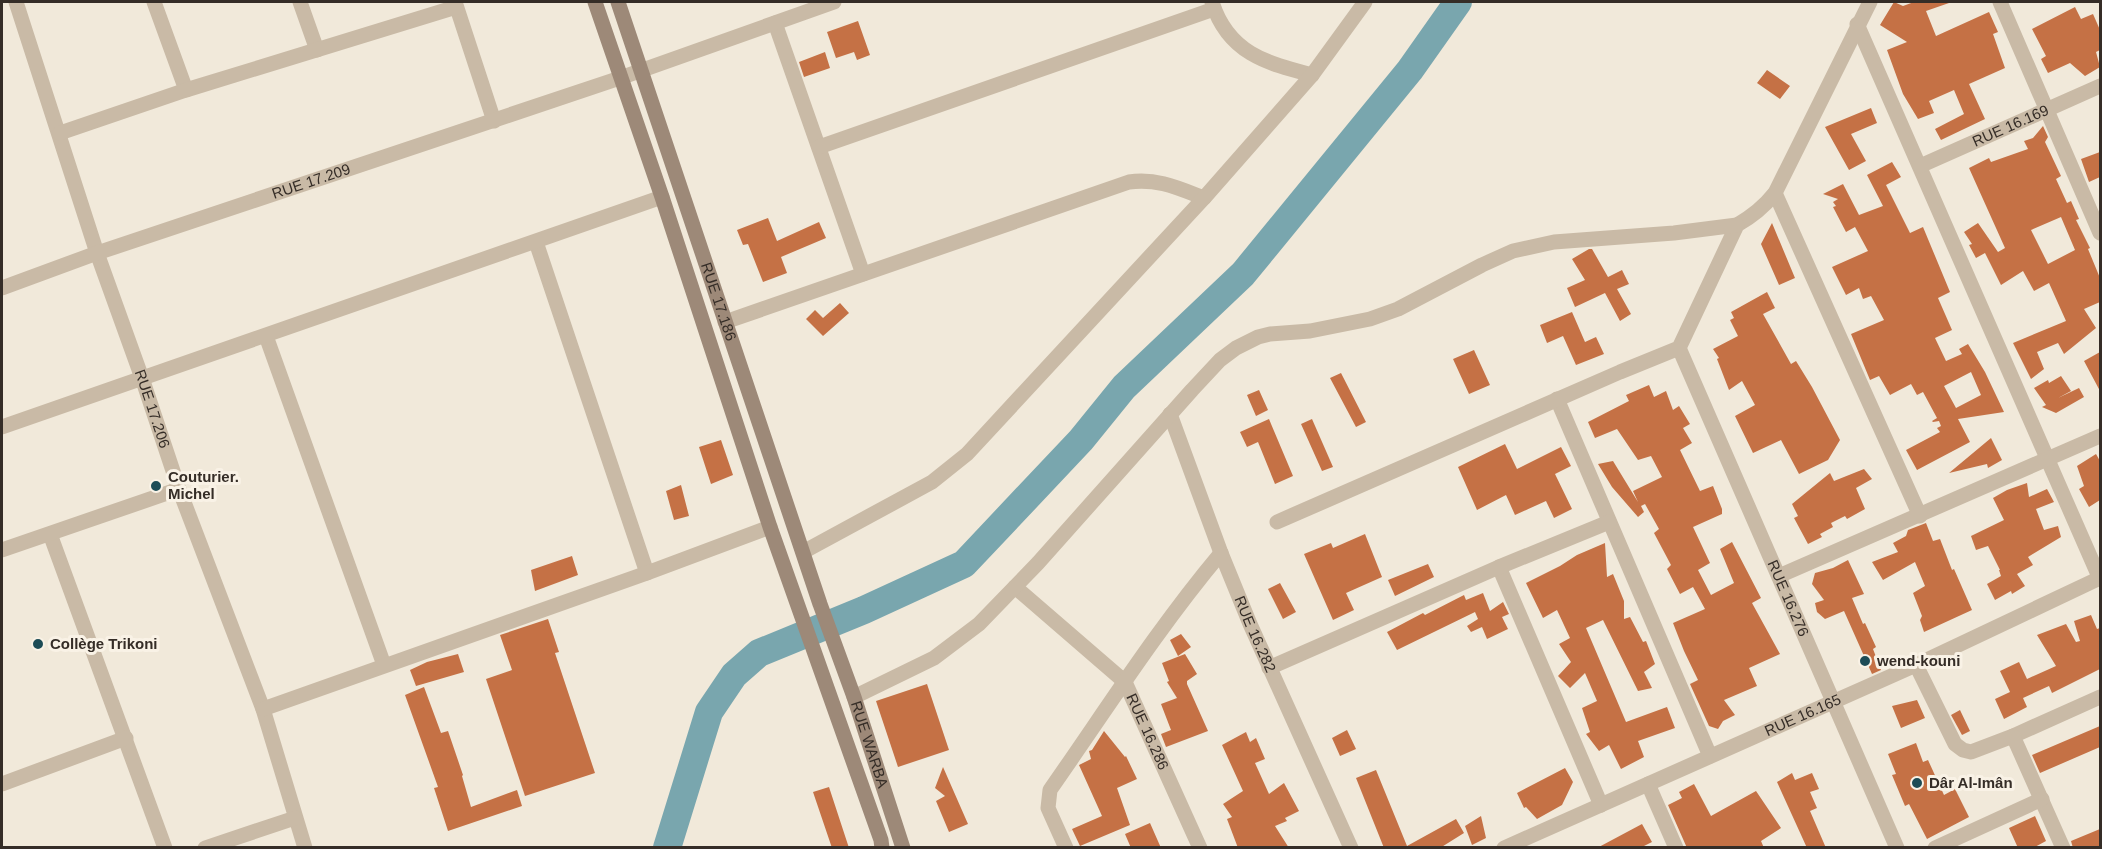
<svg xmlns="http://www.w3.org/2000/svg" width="2102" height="849" viewBox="0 0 2102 849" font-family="Helvetica,sans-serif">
	<rect width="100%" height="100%" fill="#f1e9da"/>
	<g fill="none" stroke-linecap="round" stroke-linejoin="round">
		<path stroke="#79a6ae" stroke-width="28" d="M667,848L709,712L734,675L759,653L864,610L964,564L1081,440L1124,387L1243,274L1410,70L1458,2"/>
	</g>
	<path fill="#c57145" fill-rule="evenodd" d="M1894,2L1903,6L1914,2H1949V3L1926,11L1936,36L1989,12L1998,32L1993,34L2005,68L1969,84L1985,119L1941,140L1935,129L1964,114L1954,90L1929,101L1934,113L1918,119L1903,94L1887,50L1907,42L1880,25Z
		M2075,7L2081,19L2093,14L2100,30V50L2096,52L2100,67L2085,76L2070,63L2048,73L2041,59L2046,56L2032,29Z
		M858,21L870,55L857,60L854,52L836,58L827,32Z
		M825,52L830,68L804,77L799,62Z
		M1767,70L1790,86L1780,99L1757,83Z
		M1871,108L1877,123L1851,134L1866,161L1849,170L1825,127Z
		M2043,126L2048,137L2045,142L2061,176L2056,179L2067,203L2071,201L2079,219L2076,220L2090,248L2088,249L2100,278V302L2084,309L2096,328L2064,354L2058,343L2037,352L2044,369L2031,379L2013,343L2066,321L2049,283L2034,291L2023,271L2001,285L1985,253L1976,258L1969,245L1972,244L1964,232L1978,223L1998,252L2005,248L1969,168L1989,158L1991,162L2028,149L2024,141L2033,138ZM2061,217L2075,250L2048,264L2031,230Z
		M2100,152V177L2089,182L2081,159Z
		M1892,162L1901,177L1886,185L1910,233L1923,227L1950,292L1938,298L1952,330L1935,338L1946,361L1962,354L1959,349L1968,344L1985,372L2004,412L1958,419L1970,442L1917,470L1906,450L1940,432L1937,428L1941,426L1939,421L1933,422L1932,421L1937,418L1923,392L1917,395L1911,384L1890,395L1879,376L1870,380L1851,334L1884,320L1871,296L1863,299L1859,288L1846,295L1832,267L1868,251L1855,227L1846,232L1833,207L1836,206L1833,202L1838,199L1823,194L1843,184L1859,215L1883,206L1867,175ZM1971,372L1981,395L1956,408L1944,386Z
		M768,218L777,241L819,222L826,238L781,257L787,273L763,282L748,244L743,245L737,230Z
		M1772,223L1795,278L1779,285L1761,244Z
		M1589,249H1592L1608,277L1622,270L1629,284L1617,289L1631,314L1620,321L1605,293L1575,307L1567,288L1585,280L1572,259Z
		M1767,292L1775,308L1763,314L1791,364L1796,361L1812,387L1840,440L1828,460L1799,474L1781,440L1753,453L1735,416L1755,405L1742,381L1729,390L1717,359L1719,358L1713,349L1738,336L1730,320L1734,318L1731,312Z
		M840,303L849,313L823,336L806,319L815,310L823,318Z
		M1572,312L1585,342L1596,337L1604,354L1576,365L1563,336L1547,343L1540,325Z
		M1474,350L1490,385L1469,394L1453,359Z
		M2100,352V391L2084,361Z
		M1341,373L1366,422L1356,427L1330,378Z
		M2061,376L2071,391L2058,398L2079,388L2084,397L2056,413L2042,407L2046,405L2034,388L2048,380L2049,383Z
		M1649,385L1654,397L1666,391L1673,410L1679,406L1690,424L1683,428L1692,443L1680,450L1700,491L1713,486L1722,509V514L1693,527L1710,563L1698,570L1711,595L1734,583L1720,549L1732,542L1761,598L1752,603L1780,654L1749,668L1757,686L1724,700L1735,715L1723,721L1718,729L1709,726L1690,684L1698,680L1684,651L1673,623L1705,609L1693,587L1680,594L1667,569L1671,565L1654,533L1659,529L1645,504L1641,506L1644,512L1638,517L1612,487L1598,464L1613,461L1638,502L1633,491L1662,477L1651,456L1638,460L1617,429L1595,438L1588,422L1629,401L1626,395Z
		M1259,390L1268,410L1256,416L1247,395Z
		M1269,419L1293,476L1275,484L1258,442L1247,447L1240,432Z
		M1312,419L1333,467L1322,471L1301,424Z
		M1991,438L2002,460L1988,468L1987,464L1949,473Z
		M721,440L733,475L711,484L699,447Z
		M1505,444L1517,469L1561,447L1571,466L1555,474L1572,509L1554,518L1546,501L1515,515L1506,495L1477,510L1458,467Z
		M2096,454L2100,461V500L2089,507L2079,489L2084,486L2077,466Z
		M1864,469L1872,479L1856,488L1865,509L1847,519L1845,516L1831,523L1833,527L1820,534L1822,537L1808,544L1794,518L1798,516L1792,504L1830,473L1834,481Z
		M2027,483L2029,497L2047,489L2054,502L2036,509L2044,530L2058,526L2061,537L2028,557L2033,565L2017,574L2025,586L2012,594L2011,591L1995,600L1987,584L2001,576L1999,570H2000L1988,546L1976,550L1971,536L2004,520L1993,498L2007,490Z
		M681,485L689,516L674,520L666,491Z
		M1926,523L1933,541L1940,539L1952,570L1954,569L1972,610L1924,632L1920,620L1922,616L1913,593L1925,586L1915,562L1883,580L1872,562L1898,552L1893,543L1906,536L1908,530Z
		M1365,534L1382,577L1346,593L1354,610L1333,620L1304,554L1331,543L1333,548Z
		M1605,543L1607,577L1613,574L1624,601V619L1630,617L1643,642L1646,641L1655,664L1644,672L1652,688L1638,691L1603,620L1586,628L1626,722L1667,707L1675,728L1638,741L1644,757L1621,769L1609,745L1599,751L1586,734L1590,732L1582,708L1597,701L1585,673L1570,688L1558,676L1571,662L1559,644L1570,638L1557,610L1543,618L1526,583L1560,566L1577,555Z
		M572,556L578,575L535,591L531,570Z
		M1848,560L1864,594L1852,598L1863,624L1865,623L1876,647L1873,649L1881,670L1872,674L1844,611L1825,619L1817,612L1815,603L1824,600L1812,584L1815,573L1833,568Z
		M1428,564L1434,577L1395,596L1388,580Z
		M1280,583L1296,612L1283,619L1268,589Z
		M1483,593L1490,611L1503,602L1509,614L1502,617L1508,629L1487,639L1482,627L1471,632L1467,626L1478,619L1475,612L1397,650L1387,632L1423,613L1425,615L1464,595L1466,600Z
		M2091,615L2097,629L2100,628V669L2052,693L2049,686L2023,698L2027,707L2004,719L1995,699L2010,692L2000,671L2019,662L2027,679L2056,666L2037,635L2066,624L2076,642L2080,641L2074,621Z
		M548,619L559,652L555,653L595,773L525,796L486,679L512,670L500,635Z
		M1181,634L1191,647L1178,656L1170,640Z
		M458,654L464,672L416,686L410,670L427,662Z
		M1185,654L1197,674L1187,681V684L1208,731L1166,747L1161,734L1171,730L1161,704L1177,698L1167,682L1169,681L1162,663Z
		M927,684L949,750L898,767L876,701Z
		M424,687L441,733L448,731L463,775L462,776L471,807L517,790L522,806L448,831L434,788L438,787L405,695Z
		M1917,700L1925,718L1901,728L1892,706Z
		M1960,710L1970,731L1962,735L1951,715Z
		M2100,726V747L2040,773L2032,755Z
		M1347,730L1356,749L1340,756L1332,738Z
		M1104,731L1125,757L1126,756L1137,779L1117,788L1130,825L1080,846L1072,829L1102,816L1079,765L1091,759L1089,751L1092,750Z
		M1246,732L1250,742L1256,738L1265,759L1255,763L1269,794L1284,783L1299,811L1285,818L1287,821L1275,826L1289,848H1238L1227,819L1232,817L1223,804L1243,791L1222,745Z
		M1916,743L1923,762L1928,760L1944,795L1955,789L1969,817L1927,839L1909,804L1905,806L1892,775L1896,774L1888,754Z
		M943,767L968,824L949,832L936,801L945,796L935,788Z
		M1565,768L1573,782L1562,805L1537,819L1526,807L1524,808L1517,793Z
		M1376,770L1407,846L1456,819L1464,833L1440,848H1384L1356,778Z
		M1792,773L1795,780L1812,773L1819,789L1810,792L1817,808L1810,811L1826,848H1807L1777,782Z
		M1694,784L1711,816L1756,791L1781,828L1761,841L1764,848H1687L1668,805L1682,798L1679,792Z
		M829,787L849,848H832L813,792Z
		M1481,816L1486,838L1472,845L1465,826Z
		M2035,816L2046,841L2033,848H2018L2009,828Z
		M1150,823L1161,848H1131L1125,834Z
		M1642,824L1652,842L1640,848H1597Z
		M2100,829V848H2073L2071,841Z"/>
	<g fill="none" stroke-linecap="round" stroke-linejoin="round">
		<g stroke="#c9baa6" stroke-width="15">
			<path id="s1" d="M16,2L97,253L142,378L179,489L263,709L305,848"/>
			<path d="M154,2L186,90"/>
			<path d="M300,2L317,50"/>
			<path d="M455,2L494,121"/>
			<path d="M1212,2C1228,53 1266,63 1312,75"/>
			<path d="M2000,2L2100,233"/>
			<path d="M775,23L863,274"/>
			<path d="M1857,24L2100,579"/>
			<path d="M60,133L186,90L456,7"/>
			<path d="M819,147L1214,9"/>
			<path id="s2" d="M1920,166L2100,86"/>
			<path d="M1775,193L1920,516"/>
			<path d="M536,242L647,573"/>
			<path id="s3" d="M2,288L97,253L620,78L834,2"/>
			<path d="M725,322L1129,182C1157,178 1178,188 1204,198"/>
			<path d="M266,336L384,665"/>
			<path id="s4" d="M1679,348L1897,848"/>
			<path d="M1557,399L1710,756"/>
			<path id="s5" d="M1170,414L1221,553L1250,624L1351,848"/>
			<path d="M2,427L662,197"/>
			<path d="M1277,522L1620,372L1679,348L1737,225C1753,216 1764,207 1775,193L1870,2"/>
			<path d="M50,534L165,848"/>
			<path d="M2,550L179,489"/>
			<path d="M803,552L932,482L967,454L1204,198L1312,75L1365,2"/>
			<path d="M1499,567L1601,805"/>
			<path d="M1779,576L2100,436"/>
			<path id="s6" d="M1015,587L1125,682L1200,848"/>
			<path d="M1916,665L1955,744L1963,750L1971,752L2013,736L2100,697"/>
			<path d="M1269,668L1499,567L1609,522"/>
			<path d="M854,697L934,658L979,624L1038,563L1192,390L1220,360L1236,348L1258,337L1270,334L1310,331L1370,319L1398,309L1482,265L1513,251L1554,242L1674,233L1737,225"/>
			<path d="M263,709L647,573L770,527"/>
			<path d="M2013,736L2063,848"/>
			<path d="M2,784L126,738"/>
			<path d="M1648,784L1676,848"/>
			<path d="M205,848L295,818"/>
			<path d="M1066,848L1048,808L1050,790C1106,710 1158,628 1221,553"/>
			<path id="s7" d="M1504,848L1916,665L2100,578"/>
			<path d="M1935,848L2042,799"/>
		</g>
		<g stroke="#9d8978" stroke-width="15">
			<path d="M595,2L662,197L770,527L881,840L882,848"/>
			<path id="s8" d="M618,2L820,604L854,697L903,848"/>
		</g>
	</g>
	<g fill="#1d4c56" stroke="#f9f2e6" stroke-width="2">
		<circle cx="156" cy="486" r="6"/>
		<circle cx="38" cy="644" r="6"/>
		<circle cx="1865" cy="661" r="6"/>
		<circle cx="1917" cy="783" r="6"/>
	</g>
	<g text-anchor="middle" stroke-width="6" stroke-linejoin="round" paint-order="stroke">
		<g font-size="15" fill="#352d27" stroke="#f9f2e6">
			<text dy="5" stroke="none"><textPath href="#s2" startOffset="99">RUE 16.169</textPath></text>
			<text dy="5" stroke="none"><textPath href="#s3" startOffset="327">RUE 17.209</textPath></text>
			<text dy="5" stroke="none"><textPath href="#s8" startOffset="316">RUE 17.186</textPath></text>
			<text dy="5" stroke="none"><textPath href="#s1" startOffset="429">RUE 17.206</textPath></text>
			<text dy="5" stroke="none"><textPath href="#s4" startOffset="273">RUE 16.276</textPath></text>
			<text dy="5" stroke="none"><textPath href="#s5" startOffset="236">RUE 16.282</textPath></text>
			<text dy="5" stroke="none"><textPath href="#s7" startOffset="327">RUE 16.165</textPath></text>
			<text dy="5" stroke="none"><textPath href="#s6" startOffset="200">RUE 16.286</textPath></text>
			<text dy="5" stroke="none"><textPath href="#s8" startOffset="784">RUE WARBA</textPath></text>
		</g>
		<g font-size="15" font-weight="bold" fill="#352d27" stroke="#f9f2e6" text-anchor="start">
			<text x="168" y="482">Couturier.<tspan x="168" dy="17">Michel</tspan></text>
			<text x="50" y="649">Collège Trikoni</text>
			<text x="1877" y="666">wend-kouni</text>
			<text x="1929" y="788">Dâr Al-Imân</text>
		</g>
	</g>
	<rect width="2102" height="849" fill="none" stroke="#352d27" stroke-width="6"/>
</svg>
